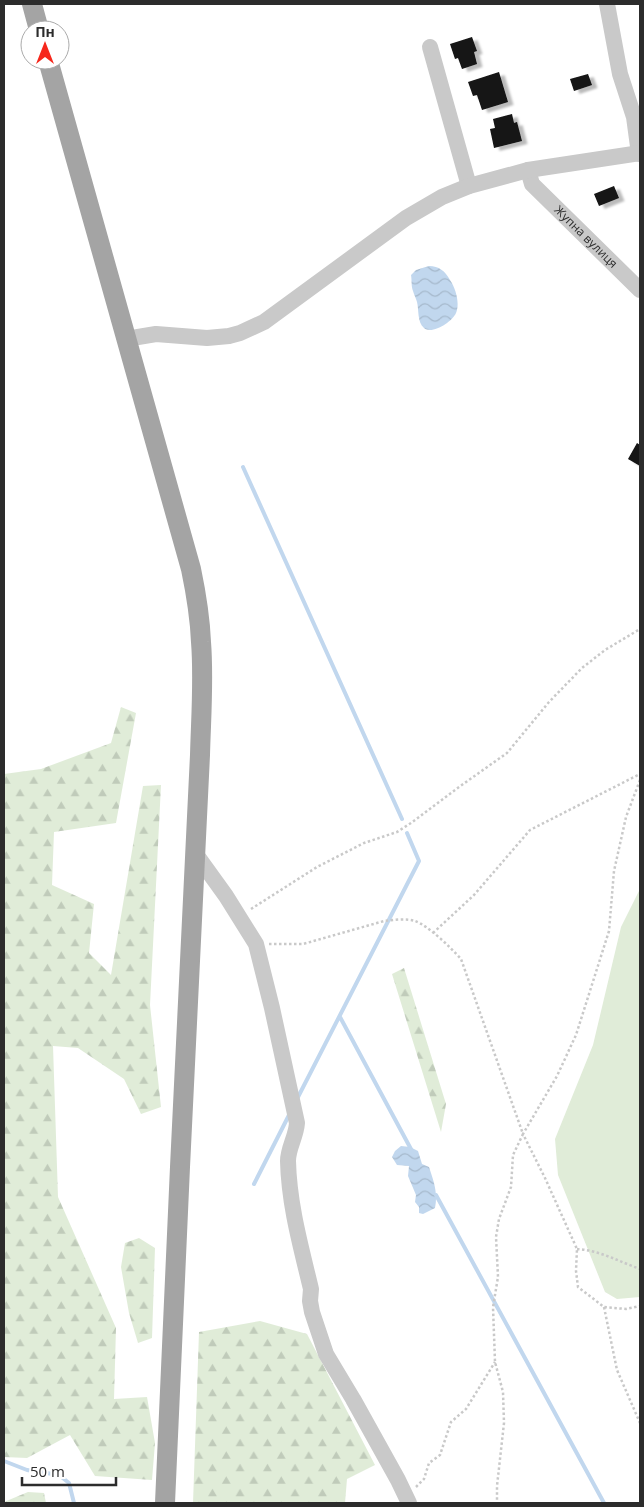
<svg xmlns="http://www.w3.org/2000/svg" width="644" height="1507" viewBox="0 0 644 1507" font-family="'Open Sans',sans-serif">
	<defs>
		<pattern id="forest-firs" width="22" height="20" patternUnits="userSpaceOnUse" patternTransform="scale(1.25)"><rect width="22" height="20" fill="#e0ecd8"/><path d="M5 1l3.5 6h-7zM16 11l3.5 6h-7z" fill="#c0cbba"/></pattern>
		<pattern id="water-waves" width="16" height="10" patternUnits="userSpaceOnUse" patternTransform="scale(1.25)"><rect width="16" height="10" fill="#c1d7ee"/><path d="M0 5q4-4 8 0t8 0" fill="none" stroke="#a6b9cc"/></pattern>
		<filter id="shadow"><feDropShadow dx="5.5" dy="3" stdDeviation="1" flood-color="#0004"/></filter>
	</defs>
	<rect width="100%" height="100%" fill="#fff"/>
	<path fill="#e0ecd8" d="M640,889V1297L617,1299L605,1292L558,1175L555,1139L593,1045L621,927Z"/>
	<path fill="url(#forest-firs)" d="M121,707L136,713L116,823L54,832L52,885L94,904L89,953L111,975L143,786L161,785L150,1005L161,1107L141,1114L124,1079L78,1048L53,1046L58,1197L116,1328L114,1399L147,1397L155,1443L152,1480L95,1476L70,1435L27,1458L4,1457V774L41,769L111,743Z
		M404,968L446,1104L441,1132L392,974Z
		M139,1238L155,1248L152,1338L138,1343L129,1313L121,1267L125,1243Z
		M260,1321L307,1334L375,1465L347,1479L345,1503H193L199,1332Z
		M28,1492L44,1493L46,1503H4V1502Z"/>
	<path fill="url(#water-waves)" d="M429,266C439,266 445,271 450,280C456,289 460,303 456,313C452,322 432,335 424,328C417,322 419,309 417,302C416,298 414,295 413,291C411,286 412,280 411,275L416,270Z
		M401,1146L410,1147L418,1151L422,1164L429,1167C434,1182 438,1193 435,1208L423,1214L419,1213V1207L415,1202L416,1195L408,1176L409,1166L397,1165L392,1157L395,1151Z"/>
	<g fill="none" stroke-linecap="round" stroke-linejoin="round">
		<path stroke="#c1d7ee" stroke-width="4" d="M243,467L402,819
			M340,1017L412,1151
			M297,1099L419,861L407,833
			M254,1184L289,1115
			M436,1195L604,1503
			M4,1461L27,1470L59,1475L69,1483L74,1503"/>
	</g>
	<path fill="#131313" filter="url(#shadow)" d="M472,37L477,51L474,52L477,64L462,69L458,58L455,59L450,44Z
		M499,72L508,102L482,110L477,95L473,96L468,82Z
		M588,74L592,85L574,91L570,79Z
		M512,114L514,123L517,122L522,141L494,148L490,129L495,128L493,119Z
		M614,186L619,198L599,206L594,194Z
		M637,443L640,445V466L628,459Z"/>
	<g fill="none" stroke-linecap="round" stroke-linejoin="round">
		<path stroke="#c9c9c9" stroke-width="2.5" stroke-dasharray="2.5 2.5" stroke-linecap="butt" d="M640,780L626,817L614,871L609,931L576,1035L557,1076L523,1134L545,1178L577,1249L576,1271L578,1287L604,1307L626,1309L640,1306
			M251,909L317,867L364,843L397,832L411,823L459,787L507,753L549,702L582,668L605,650L640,629
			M433,933L474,895L530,830L640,774
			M269,944H303L384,921C394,920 406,918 415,921C429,926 451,948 461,959L523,1134L513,1155L511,1187L499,1219L496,1237L498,1277L493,1307L495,1362L503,1392L504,1423L497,1486V1503
			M577,1249C599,1250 620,1262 640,1269
			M604,1307L617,1370L640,1423
			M416,1487L424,1479L429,1463L440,1455L451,1422L466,1409L495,1362"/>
		<g stroke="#c9c9c9" stroke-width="16">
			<path d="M607,4L620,74L634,117L639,154"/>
			<path d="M430,47L469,186"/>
			<path id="s1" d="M528,170L532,184L640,290"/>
			<path d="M126,339L156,334L207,338L229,336L240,333L264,322L406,218L442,197L469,186L528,170L640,153"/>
			<path d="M195,853L226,896L256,944L272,1008L297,1123C296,1137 288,1148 288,1161C289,1205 301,1247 311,1289L310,1301L312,1312L326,1354L353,1399L398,1480L409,1503"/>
		</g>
		<path stroke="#a4a4a4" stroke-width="20" d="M32,4L39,30
			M48,60L191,569C196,593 200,617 201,642C204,679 201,717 200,755L180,1167L165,1503"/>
	</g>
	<g text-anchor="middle" stroke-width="5" stroke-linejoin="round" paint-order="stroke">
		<g font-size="12" fill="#2c2c2c" stroke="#fff">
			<text dy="4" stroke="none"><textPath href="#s1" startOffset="90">Жупна вулиця</textPath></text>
		</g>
	</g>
	<rect width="644" height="1507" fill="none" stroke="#2c2c2c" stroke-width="10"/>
	<g transform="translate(45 45)"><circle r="24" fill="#ffffff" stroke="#ababab"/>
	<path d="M0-4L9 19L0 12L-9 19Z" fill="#f6271c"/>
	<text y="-8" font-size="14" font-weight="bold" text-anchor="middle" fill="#2c2c2c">Пн</text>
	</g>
	<path d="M22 1477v8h94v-8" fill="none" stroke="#2c2c2c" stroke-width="2.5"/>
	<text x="30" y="1477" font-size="15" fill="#2c2c2c" stroke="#ffffff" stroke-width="4" paint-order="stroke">50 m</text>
</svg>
